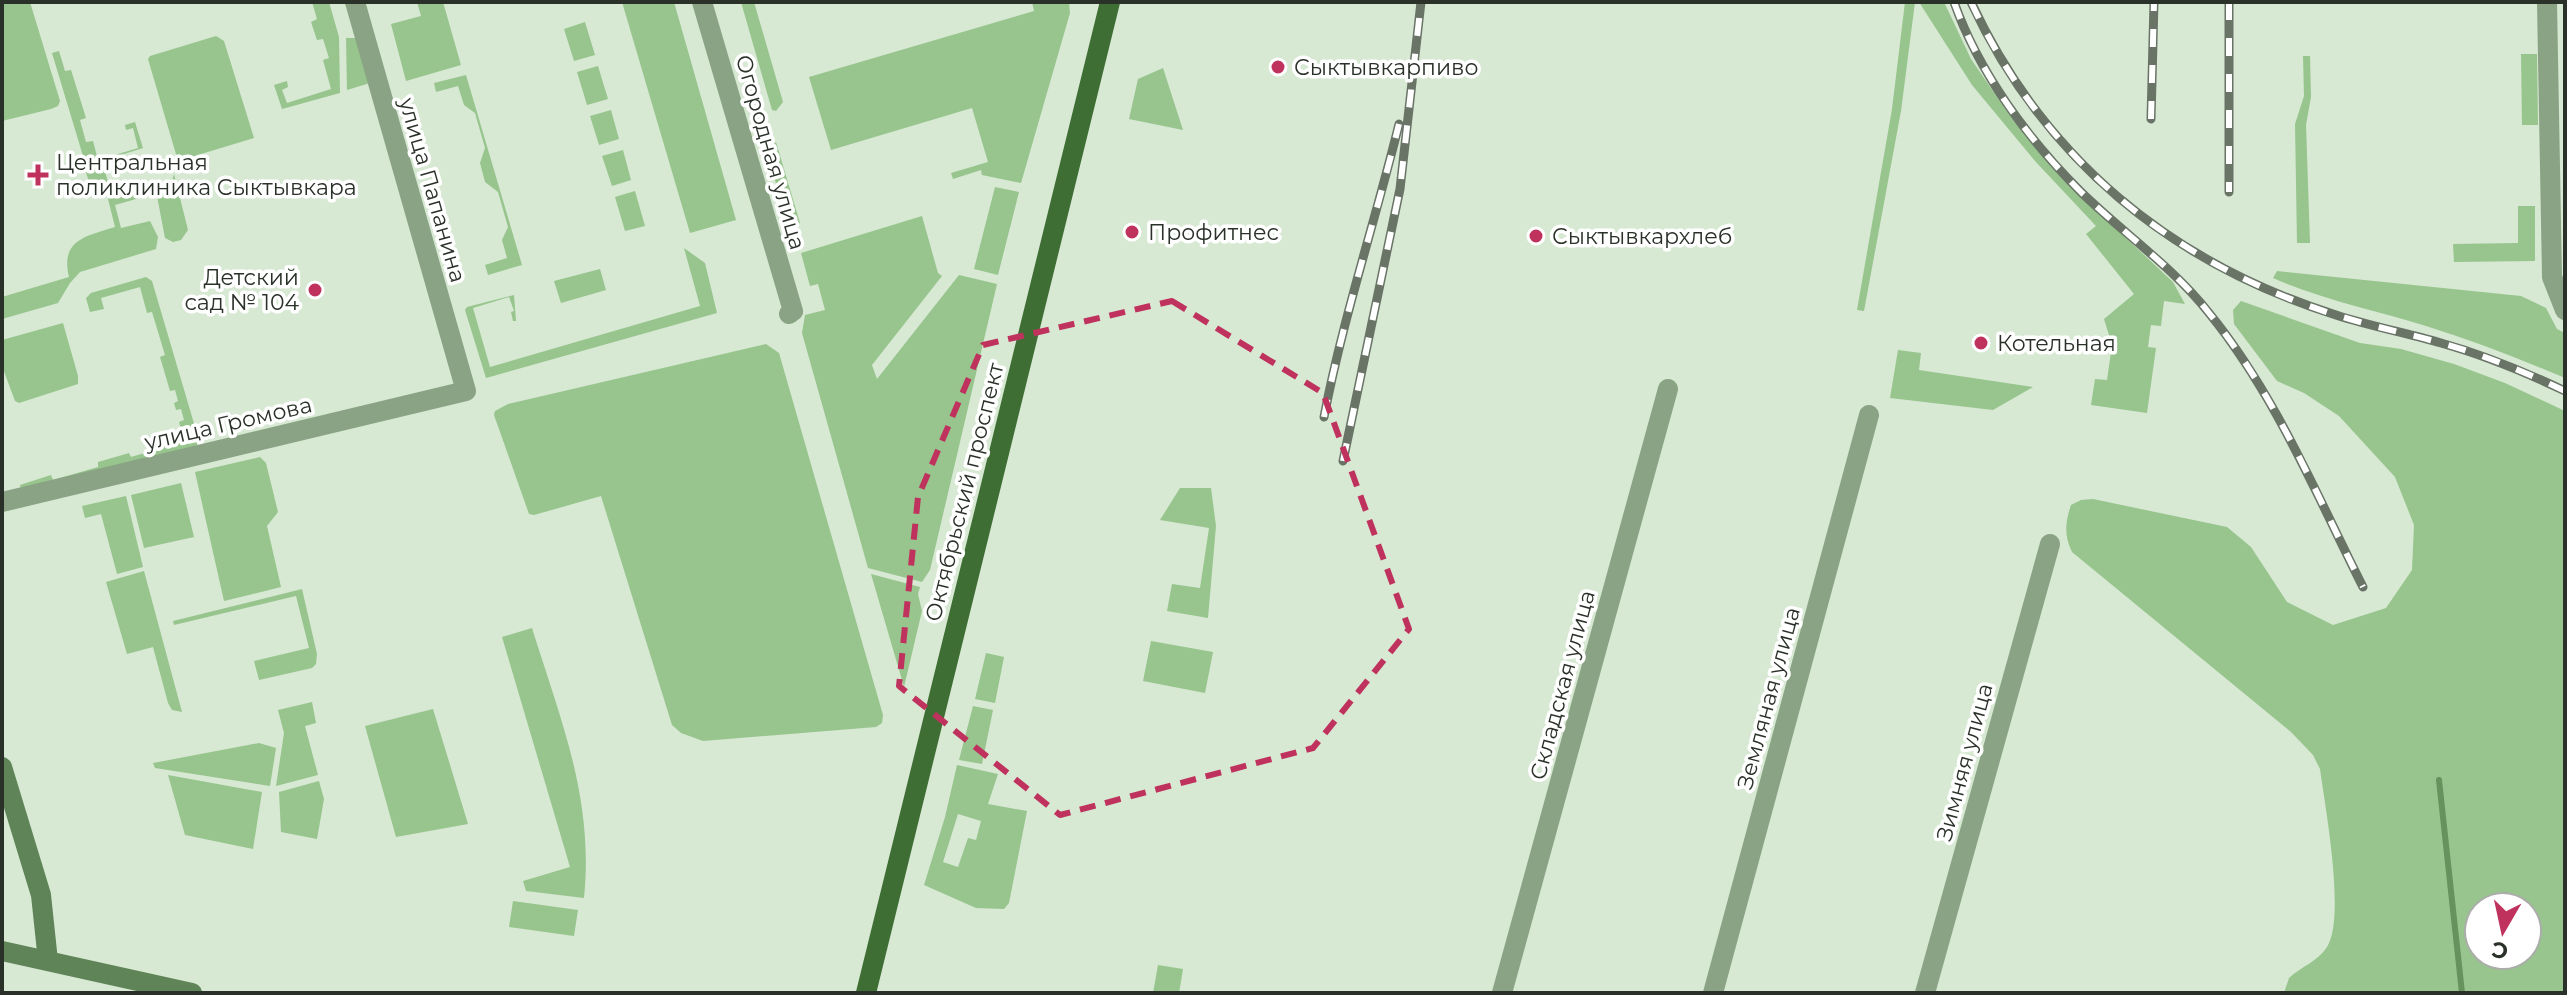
<svg xmlns="http://www.w3.org/2000/svg" width="2567" height="995" viewBox="0 0 2567 995" font-family="Montserrat,sans-serif">
	<rect width="100%" height="100%" fill="#d7e8d3"/>
	<path fill="#97c58d" fill-rule="evenodd" d="M2,2H30L60,101L58,106L51,109L2,121Z
		M312,2H329L339,37L340,93L282,109L274,85L287,81L288,87L282,90L287,103L331,89L323,60L329,58L323,39L317,40L311,22L317,19Z
		M417,2H443L461,65L406,81L391,24L421,16Z
		M622,2H674L736,220L690,233Z
		M741,2H754L783,102L776,111L772,110Z
		M1032,2H1069L1070,13L1021,183L982,175L981,170L953,179L951,173L988,162L972,108L831,150L809,77L1034,11Z
		M1905,2H1915L1901,111L1864,311L1857,310L1892,109Z
		M1919,2H1944L1971,59L2006,110L2063,179L2173,282L2185,304L2164,301L2161,326L2151,325L2148,347L2156,348L2147,413L2091,405L2095,379L2107,380L2112,345L2104,319L2134,294L2086,234L2096,226L2035,161L1972,85Z
		M585,22L595,55L574,61L564,29Z
		M216,36L224,41L254,138L178,161L148,59L150,56Z
		M346,38H357L370,83L347,90Z
		M59,51L65,71L71,70L86,118L80,120L86,142L93,141L98,160L138,148L133,128L126,130L125,125L135,122L143,148L86,166L52,53Z
		M2521,54H2537L2538,125H2522Z
		M2303,56H2310L2311,97L2306,125L2310,243H2297L2295,124L2304,96Z
		M598,66L608,99L587,105L577,72Z
		M1163,68L1183,130L1129,119L1138,79Z
		M466,75L522,265L488,275L485,265L507,258L502,240L508,227L498,192L485,182L480,163L485,148L475,113L464,105L458,86L436,92L434,83Z
		M611,110L619,139L599,145L590,116Z
		M776,142L800,223L794,225L787,221L767,153Z
		M623,150L631,180L612,186L602,156Z
		M103,164L112,197L141,190L143,197L115,205L121,228L150,221L158,237L156,249L80,272L70,283L58,303L2,319V297L69,277C60,240 86,236 115,227L107,195L100,196L92,192L85,169Z
		M174,174L188,230L181,240L173,242L165,238L157,196L172,181Z
		M995,187L1019,192L998,275L974,269Z
		M635,191L645,226L625,231L615,197Z
		M2518,206H2535V261L2454,262L2453,244L2518,243Z
		M922,216L938,273L942,276L872,365L877,379L959,275L997,284L930,570L922,582L868,568L802,333L805,315L825,310L818,284L810,286L801,253Z
		M684,248L705,263L717,313L486,378L465,310L467,307L514,295L516,321H513L511,312L514,311L509,297L473,308L490,367L700,306Z
		M600,269L606,290L561,303L554,281Z
		M2277,271L2521,296L2546,308L2557,329L2565,333V378C2520,359 2474,341 2426,326C2375,310 2323,300 2273,278Z
		M146,277L152,281L198,437L197,445L193,448L21,490L20,485L51,475L53,480L98,467V462L129,453L131,457L158,449L157,444L183,436L179,422L184,420L181,409L176,410L174,403L178,401L175,390L170,391L160,357L165,355L152,312L147,313L140,287L101,298L104,309L90,312L86,298L91,293Z
		M2241,301L2360,343L2401,349L2454,364L2505,383L2565,411V993H2284L2289,978C2302,966 2317,962 2327,947C2346,918 2325,806 2320,769L2313,755L2291,732L2072,552C2064,535 2065,523 2071,505L2081,500L2093,499L2227,527L2251,547L2287,602L2333,625L2386,608L2412,570L2414,525L2395,477L2339,416L2304,393L2277,381L2234,324L2233,310ZM2527,907V955H2479V907Z
		M63,323L78,376V384L19,403L15,401L2,366V340Z
		M766,344L779,353L883,715L882,723L876,727L703,741L681,733L672,725L601,496L534,515L529,514L494,415L495,411L508,404Z
		M1898,350L1921,353L1919,370L2033,387L1993,410L1890,398Z
		M260,457L266,463L278,512L267,526L281,587L224,601L195,472Z
		M181,483L194,537L144,548L131,495Z
		M1180,488H1211L1216,526L1208,618L1167,611L1172,584L1200,588L1209,528L1160,520Z
		M126,496L143,567L117,574L101,514L85,518L82,506Z
		M144,571L182,712L172,710L168,703L153,647L127,654L106,582Z
		M871,574L920,587L918,594L922,611L904,687Z
		M302,589L317,654L316,664L312,668L259,680L254,661L309,648L296,596L174,625L173,621Z
		M532,628C561,721 594,799 584,898L526,891L523,881L570,867L502,637Z
		M1151,641L1213,652L1205,693L1143,681Z
		M986,653L1004,657L995,703L975,699Z
		M312,702L316,723L305,726L318,775L276,786L284,733L278,710Z
		M973,706L993,710L982,764L959,760Z
		M433,709L468,824L396,837L365,726Z
		M259,743L276,748L270,786L155,768L153,763Z
		M957,765L998,774L988,804L1027,811L1009,903L1004,909L976,908L924,885L945,817ZM958,814L981,821L976,840L968,838L958,867L943,862Z
		M168,775L262,792L253,849L185,835Z
		M319,781L324,799L317,839L281,832L279,792Z
		M513,901L578,910L574,936L509,927Z
		M1158,965L1183,969L1179,993H1153Z"/>
	<g fill="none" stroke-linecap="round" stroke-linejoin="round">
		<path stroke="#66925d" stroke-width="6" d="M2439,780L2462,993"/>
		<path stroke="#8aa384" stroke-width="20" d="M702,2L793,311L789,314
			M2547,2L2552,277L2565,310
			M2,502L466,391L355,2
			M1502,993L1668,389
			M1713,993L1869,415
			M1925,993L2050,544"/>
		<path stroke="#5f8457" stroke-width="20" d="M2,767L41,895L48,961
			M2,951L192,993"/>
		<path stroke="#3f6e35" stroke-width="20" d="M866,993L1110,2"/>
		<defs>
			<path id="rail" d="M1954,2C1979,73 2028,139 2081,192C2123,233 2173,267 2209,313C2275,394 2316,494 2363,587
				M1971,2C2044,159 2171,263 2336,315C2370,326 2406,333 2441,343C2484,355 2525,372 2565,391
				M2229,2V192
				M2151,119L2154,2
				M1324,417C1343,318 1375,222 1399,124
				M1343,461L1400,189L1421,2"/>
		</defs>
		<use href="#rail" stroke="#697467" stroke-width="9"/>
		<use href="#rail" stroke="#fff" stroke-width="6" stroke-dasharray="18" stroke-linecap="butt"/>
	</g>
	<path fill="none" stroke="#c0325e" stroke-width="6" stroke-dasharray="16 10" stroke-linejoin="round" d="M1172,301L1323,393L1409,629L1313,748L1060,815L899,686L918,497L983,345Z"/>
	<g fill="#c0325e" stroke="#fff" stroke-width="3">
		<circle cx="1278" cy="67" r="8"/>
		<path d="M34 163h8v8h8v8h-8v8h-8v-8h-8v-8h8z"/>
		<circle cx="1132" cy="232" r="8"/>
		<circle cx="1536" cy="236" r="8"/>
		<circle cx="315" cy="290" r="8"/>
		<circle cx="1981" cy="343" r="8"/>
	</g>
	<g text-anchor="middle" stroke-width="7" stroke-linejoin="round" paint-order="stroke">
		<g font-size="22" fill="#2a3129" stroke="#fff" text-anchor="start">
			<text x="1294" y="75">Сыктывкарпиво</text>
			<text x="56" y="170">Центральная<tspan x="56" dy="25">поликлиника Сыктывкара</tspan></text>
			<text x="1148" y="240">Профитнес</text>
			<text x="1552" y="244">Сыктывкархлеб</text>
			<text x="299" y="285" text-anchor="end">Детский<tspan x="299" dy="25">сад № 104</tspan></text>
			<text x="1997" y="351">Котельная</text>
		</g>
		<g font-size="22" fill="#2a3129" stroke="#fff">
			<text transform="translate(771 152) rotate(74)" y="8">Огородная улица</text>
			<text transform="translate(433 190) rotate(74)" y="8">улица Папанина</text>
			<text transform="translate(228 423) rotate(-13)" y="8">улица Громова</text>
			<text transform="translate(964 492) rotate(-76)" y="8">Октябрьский проспект</text>
			<text transform="translate(1562 685) rotate(-75)" y="8">Складская улица</text>
			<text transform="translate(1768 698) rotate(-75)" y="8">Земляная улица</text>
			<text transform="translate(1964 762) rotate(-75)" y="8">Зимняя улица</text>
		</g>
	</g>
	<rect width="2567" height="995" fill="none" stroke="#2a3129" stroke-width="8"/>
	<g transform="translate(2503 931) rotate(189)"><circle r="38" fill="#ffffff" stroke="#aaada9" stroke-width="2"/>
	<path d="M0-6L14 30L0 20L-14 30Z" fill="#c0325e"/>
	<text y="-12" font-size="22" font-weight="bold" text-anchor="middle" fill="#2a3129">С</text>
	</g>
</svg>
